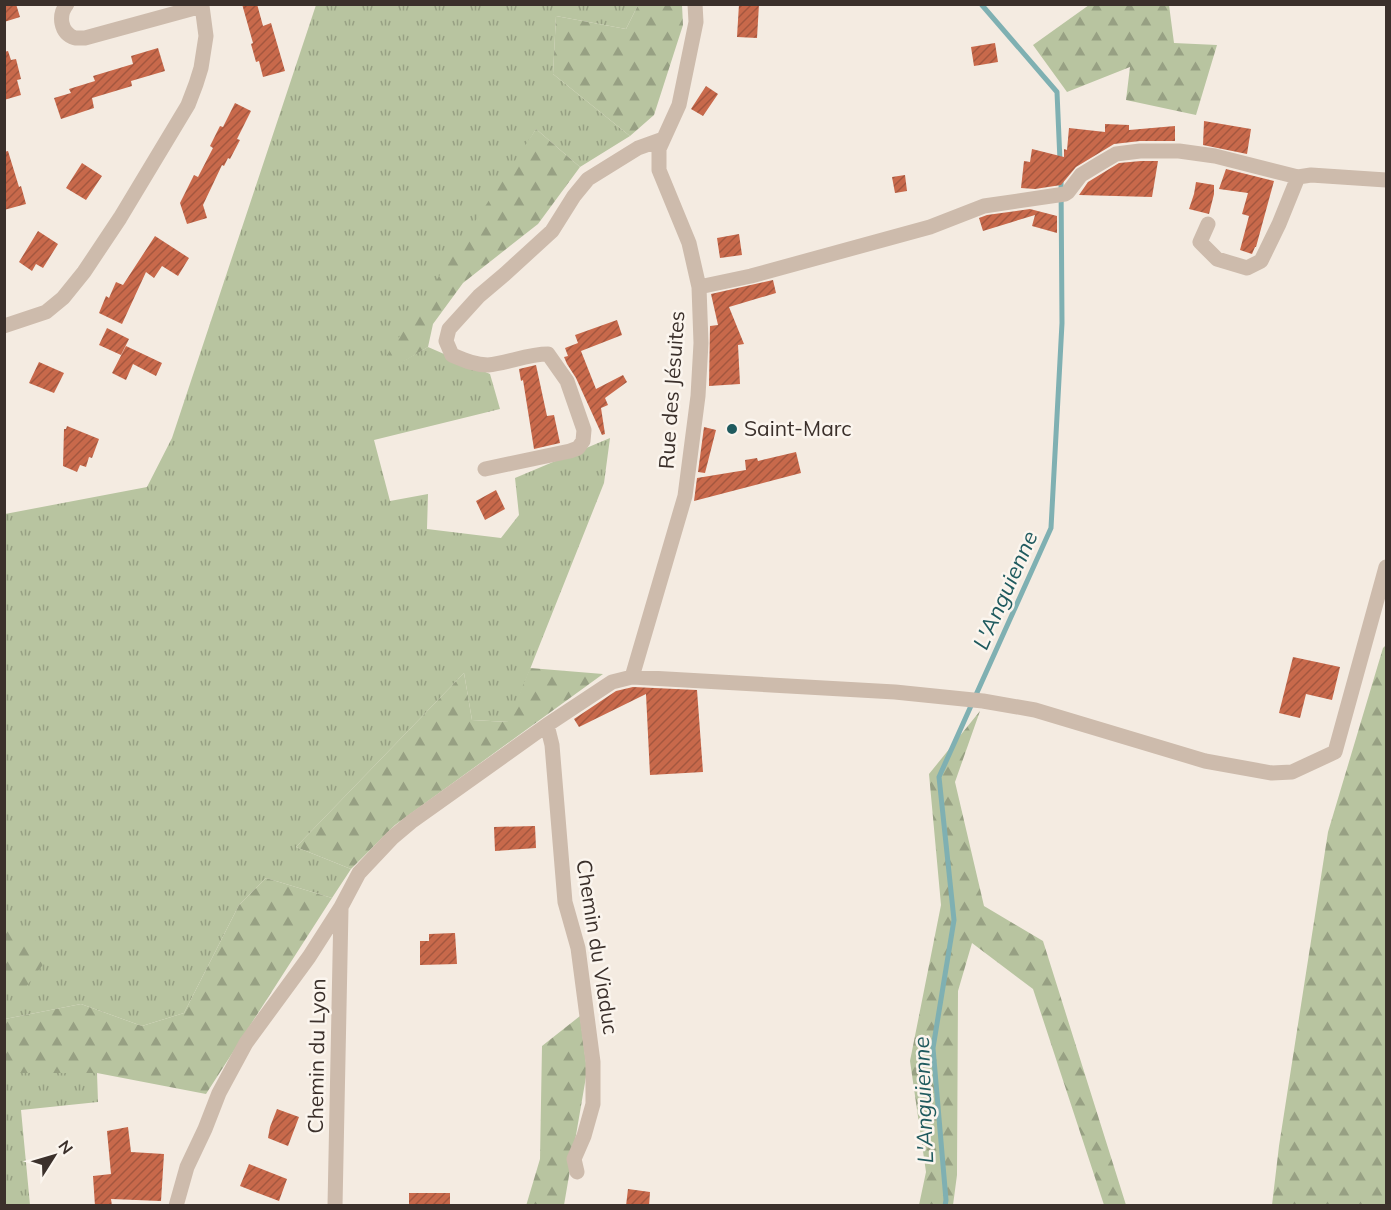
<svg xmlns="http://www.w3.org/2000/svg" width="1391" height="1210" viewBox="0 0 1391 1210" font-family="Mulish,sans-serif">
	<defs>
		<pattern id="grass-tufts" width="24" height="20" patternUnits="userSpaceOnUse" patternTransform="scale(1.5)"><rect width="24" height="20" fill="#b8c4a0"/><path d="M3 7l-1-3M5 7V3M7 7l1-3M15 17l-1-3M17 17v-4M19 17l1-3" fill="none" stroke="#97a083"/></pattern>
		<pattern id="forest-firs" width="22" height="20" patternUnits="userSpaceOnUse" patternTransform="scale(1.5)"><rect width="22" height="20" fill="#b8c4a0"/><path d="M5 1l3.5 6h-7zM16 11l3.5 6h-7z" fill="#97a083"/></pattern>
		<pattern id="building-hatch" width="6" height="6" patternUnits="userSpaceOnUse" patternTransform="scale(1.5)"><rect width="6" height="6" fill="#c8694b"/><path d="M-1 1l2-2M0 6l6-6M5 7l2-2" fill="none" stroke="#a4573f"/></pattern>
	</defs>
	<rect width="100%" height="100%" fill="#f4ebe1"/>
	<path fill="url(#grass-tufts)" d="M316,5H638L626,29L556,16L553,74L630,136L580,167L536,129L391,368L428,347L490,374L500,409L374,440L390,501L428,494L427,529L501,538L519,515L515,478L610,438L604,483L509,722L472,720L464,673L296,847L351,869L332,898L266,878L239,905L184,1013L142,1026L81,1004L5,1019V514L147,487L172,438Z
		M5,1073H97L98,1102L21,1110L30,1205L5,1206Z"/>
	<path fill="url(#forest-firs)" d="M638,5H682L683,25L654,115L630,136L553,74L556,16L626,29Z
		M1169,5L1174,43L1217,45L1196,115L1126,100L1130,67L1067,92L1033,45L1089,5Z
		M536,129L580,167L538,224L463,283L433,324L428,347L391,369L382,363Z
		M1386,645V1205H1272L1279,1146L1328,832L1383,648Z
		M530,668L603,674L395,825L351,869L296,847L464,673L472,720L508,722Z
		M980,711L955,782L984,906L1043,941L1126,1205H1104L1033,989L972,943L958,991L957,1175L953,1205H919L926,1172L910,1061L941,905L929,774Z
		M266,878L332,898L206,1094L97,1073H5V1019L81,1004L142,1026L184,1013L239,905Z
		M5,930L36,941L48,958L19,996L5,980Z
		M580,1016L587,1071L564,1205L526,1206L540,1159L542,1046Z"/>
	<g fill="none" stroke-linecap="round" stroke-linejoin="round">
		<path stroke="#7fb0b2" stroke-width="5" d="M981,4L1057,92L1060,161
			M945,1206L946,1200L933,1048L954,920L939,777L1051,528L1062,323L1061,179"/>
	</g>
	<path fill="url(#building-hatch)" d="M4,4H16L20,17L4,22Z
		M242,4H257L263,26L271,23L285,71L263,77L259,61L256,62L251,44L253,43Z
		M739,4H759L757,38L737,37Z
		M995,43L998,62L974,66L971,47Z
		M158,48L165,71L131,81L132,86L92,98L94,108L61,119L54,98L71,93L69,89L95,81L93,76L133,64L131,56Z
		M8,51L11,60L16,59L21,79L17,80L21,95L4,100V52Z
		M706,86L718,94L703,116L691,109Z
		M235,103L251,111L237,139L240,140L230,159L228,158L224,166L222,165L203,205L207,218L187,224L180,203L194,175L198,177L213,148L210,146L220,126L223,127Z
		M1204,121L1251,129L1247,154L1203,145Z
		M1105,124L1129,125V130L1175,126V141H1140L1114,144L1076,167L1061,185L1035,189L1021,188L1024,161L1030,162L1032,149L1064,157V149L1067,150L1069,128L1105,132Z
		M8,151L19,187L21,186L26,204L4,210V152Z
		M1141,161H1158L1152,197L1079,195L1088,182L1119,163Z
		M82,163L102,176L86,200L66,188Z
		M1226,169L1274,181L1256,247H1255L1252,254L1240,250L1249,216L1242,214L1248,193L1219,189Z
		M905,175L907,191L895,193L892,177Z
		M1196,182L1214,185V194L1209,214L1189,209L1194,194Z
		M1030,209L1057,216V233L1032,226L1035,215L983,231L979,218L987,215Z
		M38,231L58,244L43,268L36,264L32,271L19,262Z
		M739,234L742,255L720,258L717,238Z
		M155,236L189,258L178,276L162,266L154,278L146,272L122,324L99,313L106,296L109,298L116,282L123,285Z
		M773,280L776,293L729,307L744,344L738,345L740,384L709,386L710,326L718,325L711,294Z
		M617,320L622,335L581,351L596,389L623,375L627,382L605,398L608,405L601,408L605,434L602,435L576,378L567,364L564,357L568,356L565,348L578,343L575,335Z
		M107,328L129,339L121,355L99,345Z
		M126,346L162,363L156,376L133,364L126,380L112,373Z
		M39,362L64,373L54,393L29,383Z
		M536,365L547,416L554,415L560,443L534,449L523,380L521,381L519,369Z
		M67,426L99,439L92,458L89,457L86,467L80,465L77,472L63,466L64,429H66Z
		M704,427L716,430L705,473L698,472Z
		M796,452L801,473L694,501L697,478L746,470L745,460L757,458L758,461Z
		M496,490L505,509L485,520L476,501Z
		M1293,657L1340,667L1332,700L1306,694L1300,718L1279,713Z
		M633,687L697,690L703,772L650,775L646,694L579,727L574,719L616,691Z
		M535,826L536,848L495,851L494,827Z
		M455,933L457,964L420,965V941H429V934Z
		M277,1109L299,1117L288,1146L268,1138L270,1127Z
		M128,1127L131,1152L164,1154L161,1201L111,1199L112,1206H95L93,1176L111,1174L107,1131Z
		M249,1164L287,1179L279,1201L240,1186Z
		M628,1189L650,1192L649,1206H626Z
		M409,1193H450V1206H409Z"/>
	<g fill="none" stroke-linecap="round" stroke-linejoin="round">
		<path stroke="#cdbbac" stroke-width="15" d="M1208,224L1200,242L1217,259L1247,268L1261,261L1279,224L1298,177L1311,175L1386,180
			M699,287L751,276L930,227L984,206L1065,194L1068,192L1081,175L1099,164L1116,154L1140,151H1179L1215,156L1298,177
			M4,326L46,312L63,298L84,272L120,218L188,105L196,84L201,68L206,36L202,6L85,38C84,38 75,38 75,38C60,33 58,15 67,4
			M485,469L570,451L578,448L583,441L584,430L567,381L548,354C528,354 508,363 488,365C475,365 464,360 452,355L446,341L449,329L479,296L505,274L552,231L574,196L588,179L638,148L663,139
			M632,677L685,496L698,396L701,343L699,287L689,243L659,170V149L679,105L696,22L695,4
			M547,725L552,745L565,902L578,948L593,1062V1104L584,1136L574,1159L577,1172
			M176,1206L187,1167L205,1129L219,1093L246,1043L309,957L341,907L359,873L392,838L411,822L547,725L612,682L632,677L895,692L983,701L1035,710L1205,761L1272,773L1292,772L1335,752L1386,567
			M335,1206L341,909"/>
	</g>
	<circle fill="#1f5a5e" stroke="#fbf5ee" stroke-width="2" cx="732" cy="429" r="6"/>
	<g text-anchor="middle" stroke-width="5" stroke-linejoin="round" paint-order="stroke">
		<g font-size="21" fill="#3b302b" stroke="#fbf5ee">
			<text transform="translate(672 390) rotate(-86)" y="7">Rue des Jésuites</text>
			<text transform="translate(597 947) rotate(81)" y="7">Chemin du Viaduc</text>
			<text transform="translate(317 1056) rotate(-89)" y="7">Chemin du Lyon</text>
		</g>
		<g font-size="21" fill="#3b302b" stroke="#fbf5ee" text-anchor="start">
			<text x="744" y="436">Saint-Marc</text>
		</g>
		<g font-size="22" font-style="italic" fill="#1f5a5e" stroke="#fbf5ee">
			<text transform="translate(1005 590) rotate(-66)" y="8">L'Anguienne</text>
			<text transform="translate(923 1100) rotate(-92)" y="8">L'Anguienne</text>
		</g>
	</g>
	<rect width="1391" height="1210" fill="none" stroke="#3b302b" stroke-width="12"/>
	<g transform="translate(54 1156) rotate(53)" stroke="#fbf5ee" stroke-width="4.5" paint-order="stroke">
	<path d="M0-4.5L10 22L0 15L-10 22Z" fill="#3b302b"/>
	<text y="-9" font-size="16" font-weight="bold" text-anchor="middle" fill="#3b302b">N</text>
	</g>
</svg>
